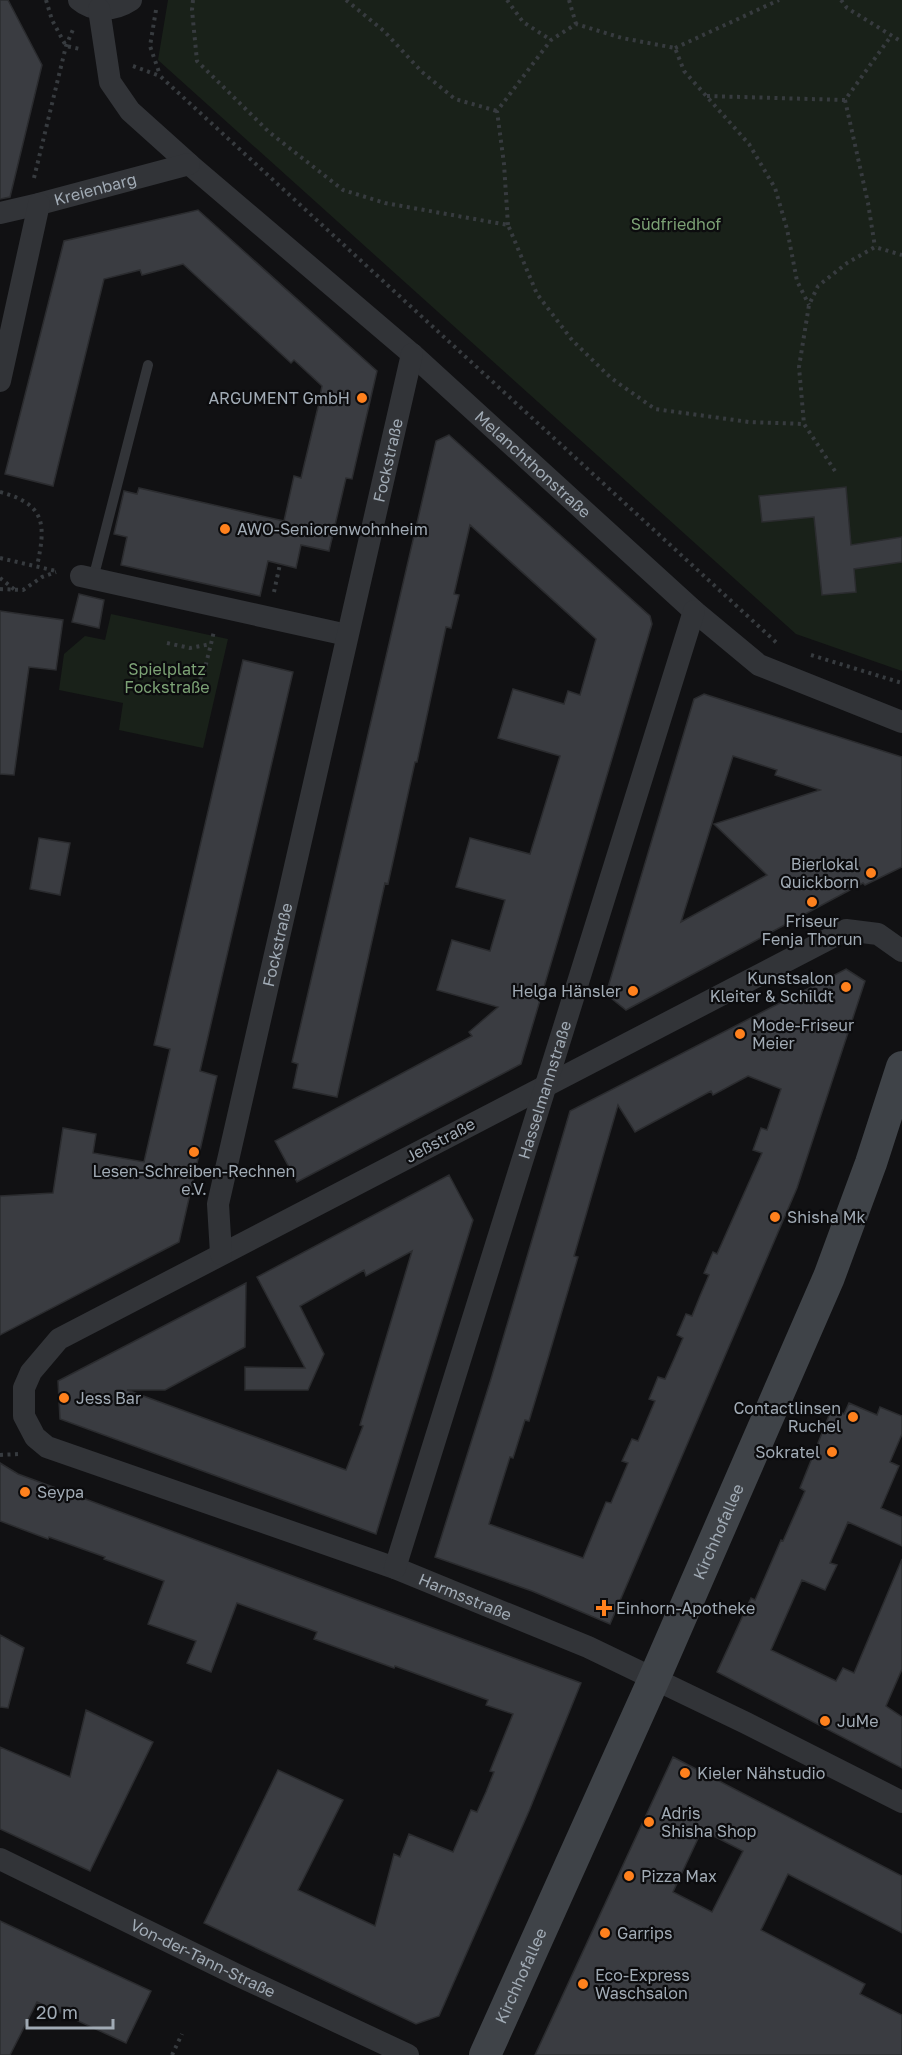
<svg xmlns="http://www.w3.org/2000/svg" width="902" height="2055" viewBox="0 0 902 2055" font-family="'Golos Text',sans-serif">
	<rect width="100%" height="100%" fill="#111113"/>
	<path fill="#192119" d="M168,0H902V671L796,634L158,60Z
		M111,614L228,639L203,748L119,730L123,703L59,690L64,654L85,636L105,640Z"/>
	<path fill="#3a3c41" stroke="#2b2c2f" stroke-width="1.5" fill-rule="evenodd" d="M0,0H8L42,65L10,197L0,199Z
		M198,210L377,371L352,479L346,478L329,551L301,545L296,568L268,561L260,596L121,565L127,537L114,534L124,491L137,494L139,488L284,521L294,476L301,478L318,407L322,386L294,360L291,363L183,264L142,275L140,270L104,279L53,486L5,474L64,241Z
		M449,435L650,616L652,624L521,1064L297,1182L275,1141L472,1036L469,1032L498,1007L437,990L452,940L490,951L505,900L456,887L470,838L530,854L560,756L498,738L513,689L564,704L568,691L580,695L596,639L470,525L454,594L459,595L451,628L446,627L417,762H415L388,884L385,883L337,1097L293,1088L298,1064L292,1062L436,441Z
		M846,487L851,545L902,537V562L854,569L856,592L822,595L814,517L762,522L759,496Z
		M79,594L104,600L99,628L72,622Z
		M0,611L63,620L56,670L29,667L14,775L0,774Z
		M243,660L293,672L200,1071L217,1076L179,1242L0,1335V1196L53,1193L63,1128L96,1134L93,1153L144,1162L170,1049L154,1045Z
		M704,694L902,757V867L865,885L863,883L626,1010L606,994L694,699ZM733,756L777,770L775,775L820,790L714,824L767,875L681,922Z
		M39,838L70,843L60,895L30,889Z
		M846,969L865,981L797,1188L610,1624L532,1591L435,1557L491,1379L570,1111ZM748,1076L781,1089L767,1130L761,1128L753,1150L762,1153L717,1254L713,1252L704,1273L709,1275L700,1296L692,1316L686,1314L677,1335L683,1338L674,1359L665,1379L658,1377L649,1399L655,1401L638,1441L632,1439L622,1461L628,1463L611,1503L606,1502L583,1558L489,1524L510,1457L513,1458L525,1420L529,1421L549,1355L578,1257L574,1256L618,1105L635,1132L711,1091L713,1095Z
		M449,1175L473,1220L376,1534L60,1419L58,1381L246,1283L245,1347L165,1390H127L346,1470L363,1426L360,1425L412,1251L366,1276L364,1270L300,1306L324,1354L308,1390H245V1367L305,1368L257,1277Z
		M849,1403L877,1415L880,1407L902,1416V1434L890,1462L899,1466L881,1508L902,1517V1546L848,1522L830,1563L837,1565L825,1590L802,1580L771,1650L836,1681L843,1668L854,1673L902,1559V1669L886,1706L902,1717V1768L717,1672L751,1598L755,1600L781,1540L783,1541L805,1491L800,1488L832,1408L844,1414Z
		M0,1463L18,1474L581,1683L529,1811L439,2016L416,2024L204,1923L278,1770L343,1800L298,1890L375,1926L394,1854L400,1857L409,1834L453,1852L471,1810L477,1812L486,1792L494,1772L490,1771L513,1714L486,1705L488,1700L395,1666L394,1668L314,1639L317,1632L237,1603L211,1672L187,1663L196,1641L148,1624L164,1581L104,1559L105,1557L49,1537L48,1539L0,1521Z
		M0,1635L24,1648L8,1708L0,1707Z
		M86,1710L153,1742L90,1871L0,1829V1747L70,1777Z
		M673,1757L902,1876V1933L788,1874L761,1930L865,1984L860,1994L902,2015V2055H535ZM702,1830L743,1851L712,1912L673,1892Z
		M0,1921L151,1991L126,2043L37,2002L10,2055H0Z"/>
	<g fill="none" stroke-linecap="round" stroke-linejoin="round">
		<path stroke="#373b3f" stroke-width="4" stroke-dasharray="3 4.5" stroke-linecap="butt" d="M46,0L52,20L66,46L80,49
			M193,0L192,10L197,61L269,132L343,190L385,203L508,225L537,294L572,340L611,378L655,409L749,422L804,424
			M346,0L384,31L422,72L455,99L497,111
			M507,0L523,22L551,40
			M569,0L576,24
			M841,0L847,8L902,42
			M156,10L150,46L160,75
			M675,48L779,0
			M133,66L160,76L778,644
			M707,96L845,100L891,36
			M845,100L868,203L875,247
			M34,178L66,46L74,27
			M508,225L504,164L497,111L551,40L576,24L622,38L675,48L684,71L749,144L775,188L787,229L797,281L809,305
			M835,471L804,424L799,367L809,305L818,286L847,263L875,247L902,255
			M0,492C46,504 46,525 37,566
			M0,558L56,571
			M0,578L15,590
			M0,589L23,590L42,577L56,572
			M274,592L280,564
			M167,643L190,648L211,644L214,631
			M811,655L902,683
			M197,686L205,668L211,644
			M0,1455L18,1454
			M172,2055L182,2034"/>
		<path stroke="#323438" stroke-width="10" d="M93,579L148,365"/>
		<g stroke="#323438" stroke-width="22">
			<path d="M79,0C94,13 116,10 131,0"/>
			<path id="s1" d="M99,9L110,82L130,111L189,164L412,354L694,611L759,665L902,722"/>
			<path id="s2" d="M0,213L39,204L189,164"/>
			<path d="M0,381L39,204"/>
			<path d="M81,576L347,635"/>
			<path id="s3" d="M902,951L878,934L846,930L59,1339L31,1372L24,1388V1416L35,1437L47,1447L395,1568L588,1647L746,1723L902,1802"/>
			<path id="s4" d="M221,1254L218,1204L412,354"/>
			<path id="s5" d="M395,1568L694,611"/>
			<path id="s6" d="M0,1859L237,1975L408,2055"/>
		</g>
		<path stroke="#3f4348" stroke-width="32" id="s7" d="M485,2055L654,1679L829,1277L871,1163L902,1067"/>
	</g>
	<g fill="#ff811d" stroke="#0c0c0e" stroke-width="2">
		<circle cx="362" cy="398" r="6"/>
		<circle cx="225" cy="529" r="6"/>
		<circle cx="871" cy="873" r="6"/>
		<circle cx="812" cy="902" r="6"/>
		<circle cx="846" cy="987" r="6"/>
		<circle cx="633" cy="991" r="6"/>
		<circle cx="740" cy="1034" r="6"/>
		<circle cx="194" cy="1152" r="6"/>
		<circle cx="775" cy="1217" r="6"/>
		<circle cx="64" cy="1398" r="6"/>
		<circle cx="853" cy="1417" r="6"/>
		<circle cx="832" cy="1452" r="6"/>
		<circle cx="25" cy="1492" r="6"/>
		<path d="M601 1599h6v6h6v6h-6v6h-6v-6h-6v-6h6z"/>
		<circle cx="825" cy="1721" r="6"/>
		<circle cx="685" cy="1773" r="6"/>
		<circle cx="649" cy="1822" r="6"/>
		<circle cx="629" cy="1876" r="6"/>
		<circle cx="605" cy="1933" r="6"/>
		<circle cx="583" cy="1984" r="6"/>
	</g>
	<g text-anchor="middle" stroke-width="4.5" stroke-linejoin="round" paint-order="stroke">
		<g font-size="16" fill="#a1abb5" stroke="#0c0c0e">
			<text dy="6" stroke="none"><textPath href="#s2" startOffset="98">Kreienbarg</textPath></text>
			<text dy="6" stroke="none"><textPath href="#s4" startOffset="813">Fockstraße</textPath></text>
			<text dy="6" stroke="none"><textPath href="#s1" startOffset="645">Melanchthonstraße</textPath></text>
			<text dy="6" stroke="none"><textPath href="#s4" startOffset="316">Fockstraße</textPath></text>
			<text dy="6" stroke="none"><textPath href="#s5" startOffset="501">Hasselmannstraße</textPath></text>
			<text transform="translate(440 1140) rotate(-28)" y="6">Jeßstraße</text>
			<text dy="6" stroke="none"><textPath href="#s7" startOffset="573">Kirchhofallee</textPath></text>
			<text dy="6" stroke="none"><textPath href="#s3" startOffset="1521">Harmsstraße</textPath></text>
			<text dy="6" stroke="none"><textPath href="#s6" startOffset="226">Von-der-Tann-Straße</textPath></text>
			<text dy="6" stroke="none"><textPath href="#s7" startOffset="87">Kirchhofallee</textPath></text>
		</g>
		<g font-size="16" fill="#7ca275" stroke="#0c0c0e">
			<text x="676" y="230">Südfriedhof</text>
			<text x="167" y="675">Spielplatz<tspan x="167" dy="18">Fockstraße</tspan></text>
		</g>
		<g font-size="16" fill="#a1abb5" stroke="#0c0c0e" text-anchor="start">
			<text x="350" y="404" text-anchor="end">ARGUMENT GmbH</text>
			<text x="237" y="535">AWO-Seniorenwohnheim</text>
			<text x="859" y="870" text-anchor="end">Bierlokal<tspan x="859" dy="18">Quickborn</tspan></text>
			<text x="812" y="927" text-anchor="middle">Friseur<tspan x="812" dy="18">Fenja Thorun</tspan></text>
			<text x="834" y="984" text-anchor="end">Kunstsalon<tspan x="834" dy="18">Kleiter &amp; Schildt</tspan></text>
			<text x="621" y="997" text-anchor="end">Helga Hänsler</text>
			<text x="752" y="1031">Mode-Friseur<tspan x="752" dy="18">Meier</tspan></text>
			<text x="194" y="1177" text-anchor="middle">Lesen-Schreiben-Rechnen<tspan x="194" dy="18">e.V.</tspan></text>
			<text x="787" y="1223">Shisha Mk</text>
			<text x="76" y="1404">Jess Bar</text>
			<text x="841" y="1414" text-anchor="end">Contactlinsen<tspan x="841" dy="18">Ruchel</tspan></text>
			<text x="820" y="1458" text-anchor="end">Sokratel</text>
			<text x="37" y="1498">Seypa</text>
			<text x="616" y="1614">Einhorn-Apotheke</text>
			<text x="837" y="1727">JuMe</text>
			<text x="697" y="1779">Kieler Nähstudio</text>
			<text x="661" y="1819">Adris<tspan x="661" dy="18">Shisha Shop</tspan></text>
			<text x="641" y="1882">Pizza Max</text>
			<text x="617" y="1939">Garrips</text>
			<text x="595" y="1981">Eco-Express<tspan x="595" dy="18">Waschsalon</tspan></text>
		</g>
	</g>
	<path d="M27 2019v9h86v-9" fill="none" stroke="#a1abb5" stroke-width="3"/>
	<text x="36" y="2019" font-size="18" fill="#a1abb5" stroke="#0c0c0e" stroke-width="4.5" paint-order="stroke">20 m</text>
</svg>
